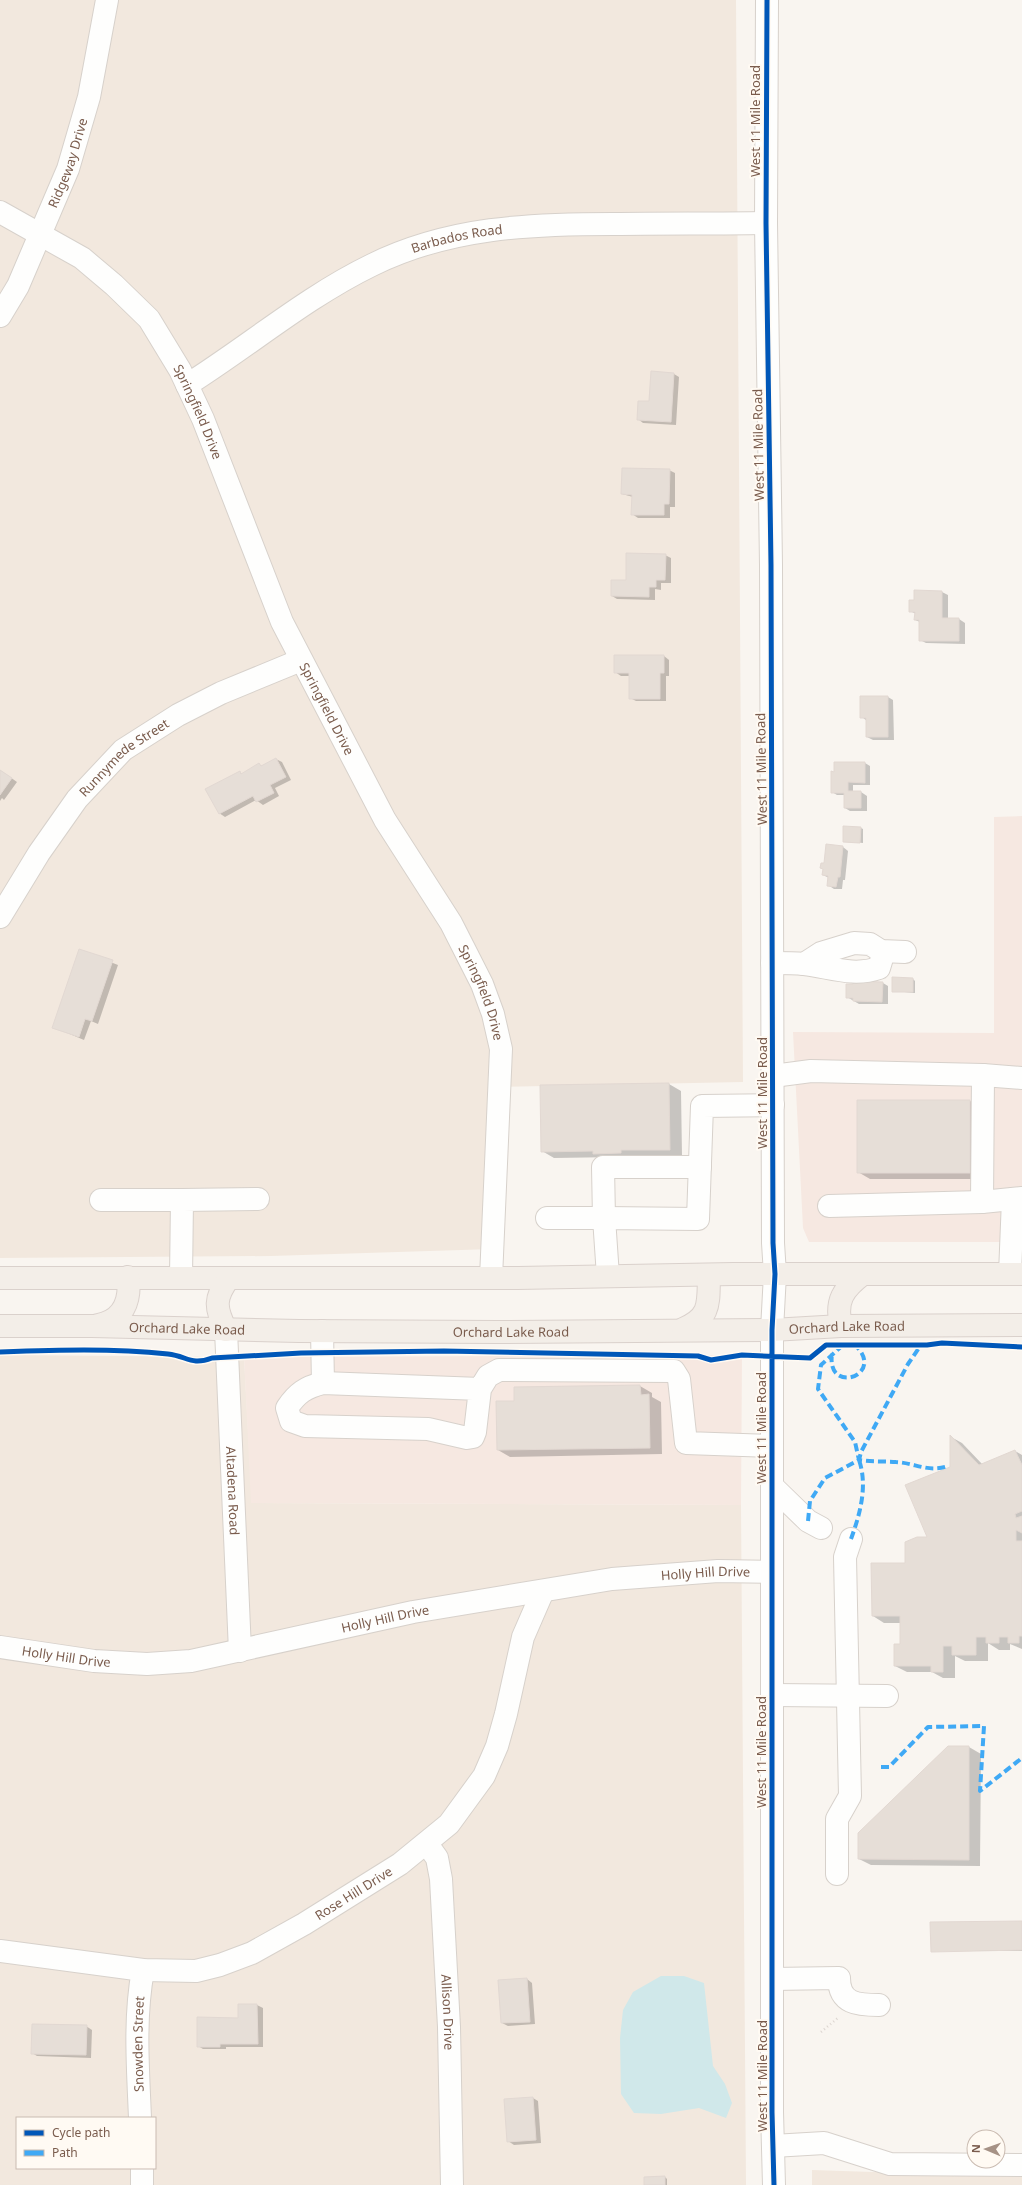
<svg xmlns="http://www.w3.org/2000/svg" width="1022" height="2185" viewBox="0 0 1022 2185" font-family="'Noto Sans',sans-serif">
	<rect width="100%" height="100%" fill="#f9f5f0"/>
	<path fill="#f2e8de" fill-rule="evenodd" d="M0,0H736L743,1082L501,1087L493,1249L271,1256L0,1258Z
		M0,1355L244,1357L252,1503L741,1505L746,2185H0ZM17,2118H155V2168H17Z
		M812,2170L1022,2177V2185H812Z"/>
	<path fill="#f6e8e1" d="M1022,816V1242H809L803,1228L793,1032L994,1033V817Z
		M742,1355L741,1505L251,1503L244,1357Z"/>
	<path fill="#d0e8ea" d="M661,1976H684L704,1983L713,2066L725,2084L732,2103L726,2118L699,2108L661,2114L634,2113L621,2094L620,2038L623,2010L633,1992Z"/>
	<path fill="#0003" d="M674,374L679,377L676,425L643,423L638,419Z
		M669,470L675,473V507H670V518H638L632,514L633,497L622,494Z
		M665,555L671,558V583H661V590L655,589V600L617,599L612,596L627,581Z
		M915,591L942,592L948,595V619H959L965,623V644L926,643L920,640V622L915,620L916,614L910,611L915,601Z
		M664,656L669,660V676H666V701H636L630,698V676H621L615,672Z
		M888,697L893,700L894,740H873L867,737V721L862,717Z
		M276,759L282,762L291,780L275,788L279,796L263,805L256,800L225,817L219,813L239,772L242,774L259,765L262,766Z
		M865,763L870,766V785H853V792H861L867,796V811H850L845,808V795H837L832,792L835,773Z
		M0,770L17,782L4,800L2,798L0,801Z
		M861,828L863,829V843L844,841Z
		M843,847L848,851L845,880H843L842,889H834L828,885L829,878L823,875L825,864Z
		M80,950L118,965L98,1024L91,1021L84,1040L53,1027Z
		M913,979L915,981V993L893,991Z
		M883,983L888,986V1004H859L847,997Z
		M669,1084L681,1091L682,1156L554,1158L542,1151L541,1086Z
		M970,1101L982,1107V1179H870L858,1172Z
		M640,1386L652,1393V1397L661,1402L662,1454L510,1457L498,1450L515,1402Z
		M951,1437L962,1443L983,1465L1015,1451L1022,1455V1649L1010,1644V1650H999L988,1643V1661H965L955,1656V1678H943L932,1672H907L895,1666L901,1645V1623H884L873,1616L906,1564L928,1538L951,1468Z
		M948,1747H969L981,1754L980,1866L871,1865L859,1859Z
		M1022,1922V1951H932Z
		M527,1979L532,1983L535,2024L508,2026L502,2023Z
		M239,2005H257L263,2008V2047H226V2049H203L198,2046L239,2019Z
		M86,2026L92,2030L91,2058L37,2056L32,2053Z
		M533,2098L538,2101L541,2143L514,2145L508,2141Z
		M665,2177L667,2179V2185H645Z"/>
	<path fill="#e6ded7" stroke="#e2d8d2" d="M651,371L674,373L671,422L637,420L638,401H649Z
		M622,468L670,469L669,504H664V515H631L632,495L621,494Z
		M626,553L666,554L665,580H656V587H649V597L611,596V580H626Z
		M914,590L942,591V618H959V641H919V620H914L915,612H909V600H914Z
		M614,655H664V673H660V699H629V673H614Z
		M860,696H888V737H866V718H860Z
		M276,758L286,777L270,785L274,793L256,802L253,796L219,814L205,789L240,771L241,774L259,763L261,766Z
		M834,762H865V783L848,782V791H861V808H844V793H831V771L834,772Z
		M0,770L12,778L0,795Z
		M843,826L861,827L860,843L843,842Z
		M826,844L843,846L840,877H838L836,887L827,886L828,876L822,875L823,869L820,868L821,863H824Z
		M79,949L113,960L92,1021L85,1019L79,1037L52,1028Z
		M892,977L913,978V992H892Z
		M853,981L883,982L882,1002L853,1001V998H846V984H853Z
		M669,1083L670,1150H621V1153L593,1154V1151L541,1152L540,1085Z
		M857,1100H970V1173H857Z
		M640,1385L641,1395L649,1394L650,1448L497,1450L496,1401H514V1387Z
		M950,1435L979,1465L1015,1450L1022,1465V1511L1015,1514L1016,1518L1022,1516V1533L1016,1530V1541H1022V1636H1019V1643H1008V1637H999V1643H986V1637H976V1655H952V1646H943V1672H931V1666H894V1644H900V1616H872L871,1563H905V1542L917,1537H927L905,1485L950,1467Z
		M948,1746H969V1860L858,1859V1833Z
		M1022,1921V1950L931,1952L930,1922Z
		M527,1978L530,2022L501,2023L498,1980Z
		M238,2004H257L258,2044H220V2047H197V2017L238,2018Z
		M32,2024L87,2025L86,2055L31,2054Z
		M533,2097L536,2140L507,2142L504,2099Z
		M665,2176V2185H644V2177Z"/>
	<g fill="none" stroke-linecap="round" stroke-linejoin="round">
		<defs>
			<g id="minor">
				<path d="M767,0L766,223L771,565L773,1243L775,1274L772,1330V2112L774,2185"/>
				<path id="s1" d="M0,212L82,258L114,285L149,319L180,370L203,419L282,622L385,820L451,923L482,984L493,1014L501,1049L491,1278"/>
				<path id="s2" d="M0,316L18,286L68,169L89,97L107,0"/>
				<path id="s3" d="M187,385C249,346 306,297 372,265C449,227 530,224 613,224C664,223 715,224 766,223"/>
				<path id="s4" d="M0,917L39,853L77,799L123,750L178,715L221,693L301,660"/>
				<path d="M772,963C783,963 794,963 804,964C830,967 853,977 879,968L882,958L881,951"/>
				<path d="M804,964L821,953L854,943L870,944L881,951L905,952"/>
				<path d="M983,1075L1022,1078"/>
				<path d="M773,1076L811,1071L983,1075L982,1202"/>
				<path d="M101,1200H182"/>
				<path d="M829,1206L982,1202L1022,1198"/>
				<path d="M547,1218H604L603,1167H700"/>
				<path d="M1010,1274L1013,1199"/>
				<path d="M608,1276L604,1218L698,1219L702,1106L773,1105"/>
				<path d="M181,1278L182,1200L258,1199"/>
				<path id="s5" d="M226,1330L240,1651"/>
				<path d="M322,1331L323,1383"/>
				<path d="M480,1389L323,1383C306,1387 297,1393 287,1408L291,1421L305,1426L428,1429L467,1438L473,1437L475,1432L480,1389L488,1376L499,1370L674,1371L679,1379L686,1443L772,1446"/>
				<path d="M772,1486L808,1521L821,1528"/>
				<path id="s6" d="M0,1647L94,1661L147,1664L191,1661L413,1612L612,1579L718,1571L772,1572"/>
				<path d="M772,1695L887,1696"/>
				<path id="s7" d="M427,1844L437,1858L441,1879L449,2027L452,2185"/>
				<path d="M837,1874V1819L850,1796L845,1557L851,1539"/>
				<path id="s8" d="M0,1951L143,1970L196,1971L220,1965L252,1953L304,1924L400,1864L449,1824L484,1776L497,1746L506,1714L523,1637L543,1591"/>
				<path d="M772,1979L839,1978C839,2004 858,2005 879,2005"/>
				<path id="s9" d="M140,2118C138,2068 134,2019 143,1970"/>
				<path d="M773,2146L824,2143L890,2164L1022,2165"/>
				<path d="M142,2185V2168"/>
			</g>
			<g id="major">
				<path d="M0,1278H518L733,1274H1022"/>
				<path d="M98,1325C123,1321 131,1301 128,1277"/>
				<path id="s10" d="M0,1326H92L299,1331L497,1332L772,1330L841,1326L1022,1325"/>
				<path d="M841,1326C835,1301 843,1289 863,1274"/>
				<path d="M683,1329C712,1317 708,1302 709,1275"/>
				<path d="M226,1330C215,1308 214,1298 229,1278"/>
			</g>
		</defs>
		<use href="#minor" stroke="#d7d1cb" stroke-width="24"/>
		<use href="#major" stroke="#dad1cc" stroke-width="24"/>
		<path stroke="#dcd5d0" stroke-width="2.5" stroke-dasharray="1 3" stroke-linecap="butt" d="M821,2032L839,2017"/>
		<use href="#minor" stroke="#fefefd" stroke-width="22"/>
		<use href="#major" stroke="#f3eee8" stroke-width="22"/>
		<path stroke="#3fa9f5" stroke-width="4" stroke-dasharray="8 4" stroke-linecap="butt" d="M843,1345L821,1365L818,1389L855,1442L859,1460C872,1462 884,1461 896,1462C915,1463 929,1473 948,1466
			M832,1354C826,1396 887,1375 855,1345
			M808,1521L810,1501L825,1478L859,1460L861,1452L908,1364L921,1345
			M851,1539C860,1514 868,1486 859,1460
			M881,1767H889L928,1727L984,1726L980,1791L1022,1758"/>
		<defs>
			<path id="cycleway" d="M767,0L766,223L771,565L773,1243L775,1274L772,1330V2112L774,2185
				M0,1352C56,1350 112,1348 168,1354C187,1356 191,1366 212,1358L301,1353L444,1351L698,1356L711,1360L742,1355L810,1358L826,1345H927L942,1343L1022,1347"/>
		</defs>
		<use href="#cycleway" stroke="#fffaf3" stroke-width="8"/>
		<use href="#cycleway" stroke="#0057b8" stroke-width="5"/>
	</g>
	<g text-anchor="middle" stroke-width="4" stroke-linejoin="round" paint-order="stroke">
		<g font-size="13" fill="#7a5c4d" stroke="#fffaf3">
			<text transform="translate(755 121) rotate(-90)" y="5">West 11 Mile Road</text>
			<text dy="5" stroke="none"><textPath href="#s2" startOffset="168">Ridgeway Drive</textPath></text>
			<text dy="5" stroke="none"><textPath href="#s3" startOffset="310">Barbados Road</textPath></text>
			<text dy="5" stroke="none"><textPath href="#s1" startOffset="290">Springfield Drive</textPath></text>
			<text transform="translate(758 445) rotate(-91)" y="5">West 11 Mile Road</text>
			<text dy="5" stroke="none"><textPath href="#s1" startOffset="614">Springfield Drive</textPath></text>
			<text dy="5" stroke="none"><textPath href="#s4" startOffset="204">Runnymede Street</textPath></text>
			<text transform="translate(761 769) rotate(-91)" y="5">West 11 Mile Road</text>
			<text dy="5" stroke="none"><textPath href="#s1" startOffset="938">Springfield Drive</textPath></text>
			<text transform="translate(762 1093) rotate(-90)" y="5">West 11 Mile Road</text>
			<text dy="5" stroke="none"><textPath href="#s10" startOffset="847">Orchard Lake Road</textPath></text>
			<text dy="5" stroke="none"><textPath href="#s10" startOffset="187">Orchard Lake Road</textPath></text>
			<text dy="5" stroke="none"><textPath href="#s10" startOffset="511">Orchard Lake Road</textPath></text>
			<text transform="translate(761 1428) rotate(-90)" y="5">West 11 Mile Road</text>
			<text dy="5" stroke="none"><textPath href="#s5" startOffset="161">Altadena Road</textPath></text>
			<text dy="5" stroke="none"><textPath href="#s6" startOffset="715">Holly Hill Drive</textPath></text>
			<text dy="5" stroke="none"><textPath href="#s6" startOffset="391">Holly Hill Drive</textPath></text>
			<text dy="5" stroke="none"><textPath href="#s6" startOffset="67">Holly Hill Drive</textPath></text>
			<text transform="translate(761 1752) rotate(-90)" y="5">West 11 Mile Road</text>
			<text dy="5" stroke="none"><textPath href="#s8" startOffset="374">Rose Hill Drive</textPath></text>
			<text dy="5" stroke="none"><textPath href="#s7" startOffset="172">Allison Drive</textPath></text>
			<text dy="5" stroke="none"><textPath href="#s9" startOffset="74">Snowden Street</textPath></text>
			<text transform="translate(762 2076) rotate(-90)" y="5">West 11 Mile Road</text>
		</g>
	</g>
	<rect x="16" y="2117" width="140" height="52" fill="#fffaf3" stroke="#cabbb1"/>
	<rect x="24" y="2130" width="20" height="6" fill="#0057b8" stroke="#cabbb1"/>
	<text x="52" y="2137" font-size="12" fill="#7a5c4d">Cycle path</text>
	<rect x="24" y="2150" width="20" height="6" fill="#3fa9f5" stroke="#cabbb1"/>
	<text x="52" y="2157" font-size="12" fill="#7a5c4d">Path</text>
	<g transform="translate(986 2149) rotate(272)"><circle r="19" fill="#fffaf3" stroke="#cabbb1"/>
	<path d="M0-3L7 15L0 10L-7 15Z" fill="#a69286"/>
	<text y="-6" font-size="11" font-weight="bold" text-anchor="middle" fill="#7a5c4d">N</text>
	</g>
</svg>
